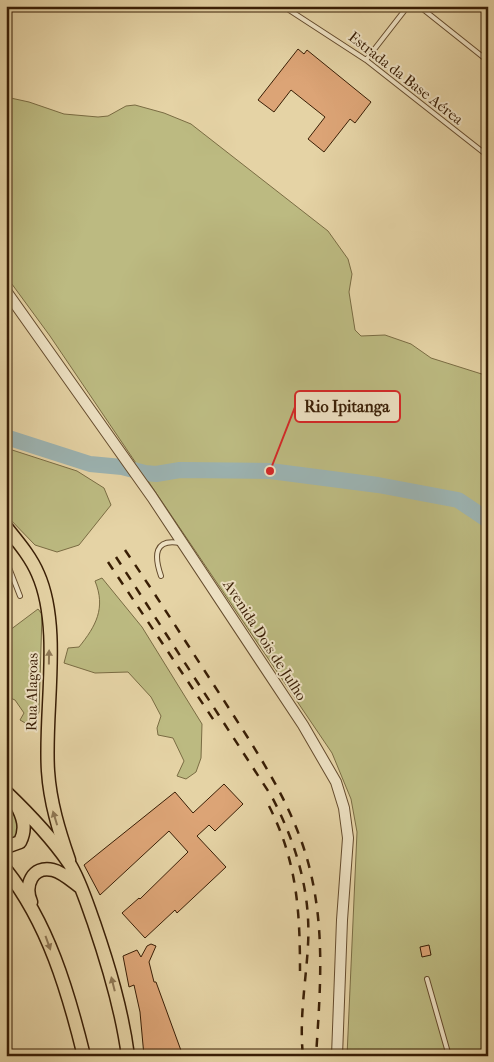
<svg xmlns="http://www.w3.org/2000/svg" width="494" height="1062" viewBox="0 0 494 1062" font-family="'IM FELL French Canon',serif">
	<rect width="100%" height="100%" fill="#e5d3a5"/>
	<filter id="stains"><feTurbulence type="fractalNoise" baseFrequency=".004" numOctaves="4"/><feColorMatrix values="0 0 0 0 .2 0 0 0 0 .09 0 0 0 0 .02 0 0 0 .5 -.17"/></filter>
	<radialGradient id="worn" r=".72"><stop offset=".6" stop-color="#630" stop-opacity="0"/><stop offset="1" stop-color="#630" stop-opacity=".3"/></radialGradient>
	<path fill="#bcba81" stroke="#7a6c43" d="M6,97L29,102L64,114L98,117L108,116L126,106L135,105L164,113L191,124L328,231L348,259L352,274L349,292L355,330L361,336L385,335L411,344L431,358L488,376V1056H347L357,832L351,799L332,753L50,336L6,276Z
		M6,448L77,471L104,488L111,505L79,545L57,552L35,545L6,515Z
		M102,578L142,627L202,724L201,758L196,772L186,779L177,776L184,761L173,738L158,735L157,728L161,716L151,697L128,672L95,673L64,663L68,648L79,647C96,626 106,608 95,581Z
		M38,609L42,614L39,712L34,722L27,724L20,720L24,713L15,700L6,696V633Z
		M6,802L20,821L18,837L6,842Z"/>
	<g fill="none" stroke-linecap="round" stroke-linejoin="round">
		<path stroke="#9cb4b3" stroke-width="16" d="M6,437L90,464L122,467L145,473L156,474L180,470L270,471L378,485L458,500L488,520"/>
	</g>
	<path fill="#dca476" stroke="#391e05" d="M298,49L304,54L307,50L371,102L355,123L350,119L324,152L308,139L325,117L291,90L274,112L258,100Z
		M224,784L243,804L215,831L209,825L197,836L226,867L177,913L175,910L145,938L122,913L139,898L140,899L188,852L169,831L100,895L84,865L175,792L193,813Z
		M151,944L156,946L149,962L154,982H156L183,1056H144L140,1012L134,985L129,987L123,956L137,950L141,957L147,946Z
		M429,945L431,955L422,957L420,947Z"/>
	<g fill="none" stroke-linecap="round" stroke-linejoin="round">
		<defs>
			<path id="service" d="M283,6L366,60L488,156
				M419,6L488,61
				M366,60L408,6
				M6,560L20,596
				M161,576C154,556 154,538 180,543
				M427,979L449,1056"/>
			<path id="tertiary" d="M6,291L152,497L303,725L336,782L344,808L348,838L342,920L337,1056"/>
			<path id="primary" d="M6,527C18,542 31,557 38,574C62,628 44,712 48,771C50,802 59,831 69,860"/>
			<path id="trunk" d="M6,792C29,814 51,837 69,863C80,880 87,904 94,923C109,967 122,1010 128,1056
				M6,847L20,842C27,828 23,817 16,804
				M6,870C48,923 68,991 84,1056
				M31,902C24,886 32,865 53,870C62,872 72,881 80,887"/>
		</defs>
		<use href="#service" stroke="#644b2d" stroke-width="6"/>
		<use href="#tertiary" stroke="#644b2d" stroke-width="12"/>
		<use href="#primary" stroke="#391e05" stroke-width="15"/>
		<use href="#trunk" stroke="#391e05" stroke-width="15"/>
		<use href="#service" stroke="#eee2c4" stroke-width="4"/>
		<use href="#tertiary" stroke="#eee2c4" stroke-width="10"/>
		<use href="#primary" stroke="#e5d3a5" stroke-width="12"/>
		<use href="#trunk" stroke="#e5d3a5" stroke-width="12"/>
		<path stroke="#391e05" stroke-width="2.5" stroke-dasharray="9 9" stroke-linecap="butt" d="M125,550C158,598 189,647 221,696C257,752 296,808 311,874C325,935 320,994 316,1056
			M116,557L272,797C296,843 311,892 308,945C306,982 299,1018 303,1056
			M108,562L215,722
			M269,806C297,861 300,911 300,971"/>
	</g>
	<defs><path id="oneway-solid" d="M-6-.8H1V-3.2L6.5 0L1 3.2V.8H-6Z" transform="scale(1.25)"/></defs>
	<g fill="#8f7855">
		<use href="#oneway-solid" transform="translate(49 657) rotate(-89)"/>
		<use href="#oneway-solid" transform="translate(55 818) rotate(-107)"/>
		<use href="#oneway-solid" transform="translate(48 943) rotate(70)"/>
		<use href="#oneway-solid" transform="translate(113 984) rotate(-104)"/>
	</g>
	<g text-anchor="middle" stroke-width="4" stroke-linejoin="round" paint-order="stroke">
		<g font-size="15" fill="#391e05" stroke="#eee2c4">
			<text transform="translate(406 78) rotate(38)" y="5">Estrada da Base Aérea</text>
			<text transform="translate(265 640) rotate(57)" y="5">Avenida Dois de Julho</text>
			<text transform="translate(32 692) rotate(-89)" y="5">Rua Alagoas</text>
		</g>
	</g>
	<path fill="none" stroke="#d62828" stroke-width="2" d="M270 471L295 407"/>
	<circle fill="#d62828" stroke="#eee2c4" stroke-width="2" cx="270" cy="471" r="5"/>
	<rect fill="#eee2c4" stroke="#d62828" stroke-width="2" x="295" y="391" width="105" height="31" rx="5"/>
	<g font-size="16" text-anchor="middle" font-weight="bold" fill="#391e05">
		<text x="347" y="412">Rio Ipitanga</text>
	</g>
	<rect width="494" height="1062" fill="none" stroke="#e5d3a5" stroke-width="25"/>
	<rect x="8" y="8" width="479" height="1047" fill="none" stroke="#391e05" stroke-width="2.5"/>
	<rect x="12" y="12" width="469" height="1037" fill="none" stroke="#391e05"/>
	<rect width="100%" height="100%" filter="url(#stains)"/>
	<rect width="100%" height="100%" fill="url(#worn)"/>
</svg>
